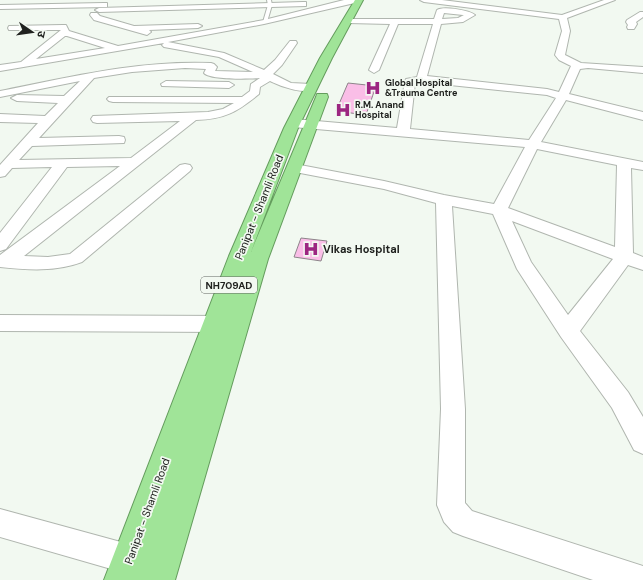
<svg xmlns="http://www.w3.org/2000/svg" width="643" height="580" viewBox="0 0 643 580" font-family="'DM Sans','Noto Sans Devanagari',sans-serif">
	<rect width="100%" height="100%" fill="#f2f9f1"/>
	<path fill="#fabee7" stroke="#8d858a" d="M348,83L376,86L366,115L336,111Z
		M301,238L327,241L321,261L294,257Z"/>
	<g fill="none" stroke-linecap="round" stroke-linejoin="round">
		<defs>
			<path id="service" d="M267,0H271L272,5L267,22L265,23L263,22L268,5Z"/>
			<path id="minor" d="M344,0H360L359,2L264,24L168,42L224,53L264,70L275,60L290,41H296L297,43L282,65L273,74L291,83L311,84L316,87C308,97 280,86 270,81L260,87L259,94C237,112 225,119 196,120L24,256L48,257L70,254L180,165L185,164L190,165L192,168L190,171L82,262C55,272 28,270 0,267V255L120,166L67,167L6,249L0,251V233L52,167L12,168L5,176L0,177V165L38,123L0,122V114L45,116L58,103L17,101L11,98L17,95L64,96L80,81L0,97V91C70,77 139,60 211,63L214,64L217,67L215,71L253,72L219,57L164,47L162,45L164,43L0,71V65L21,62L61,30H9L8,28L9,26L63,25H66L69,31L118,46L264,20ZM65,36H67L105,48L36,59ZM185,68L206,69L204,73C210,80 250,79 260,78L251,84L250,91L242,97H109L107,99L109,101L113,102L234,103L223,109L208,112L93,116L91,119L93,122L97,123L180,121L131,158L19,160L32,146L124,143L125,140L124,137L119,136L39,138L94,78L132,72Z
				M420,0H442L562,15L604,0H615L567,18L570,31L565,55L581,63L643,67V73L588,68L580,69L569,94L643,112V120L566,100L541,142L643,162V170L631,168L633,253L643,257V270L628,265L580,331L628,392L643,417V454L634,450L612,408L561,337L517,269L493,214L452,206L465,409V503L472,511L643,566V580H593L463,536L453,532L444,522L437,505L441,409L436,203L384,189L295,172L290,171L288,168L290,165L295,164L384,181L444,195L494,204L525,147L293,127L289,126L287,123L289,120L293,119L397,128L405,81L406,79L417,77L433,24H398L379,70L374,73L369,70L390,24L348,23L344,21L348,19H434L437,10C443,6 469,10 475,15L463,22L441,24L427,76L547,89L559,92L571,66L559,60L555,55L562,31L559,19L424,2ZM444,13L463,15H464L458,18L442,19ZM421,82L547,95L556,98L529,140L410,129L415,83ZM537,149L617,165L615,247L508,208ZM512,221L613,259L568,315L531,262Z
				M303,2H306V6L99,12L95,10L99,8Z
				M104,3H107V7L0,9V5Z
				M640,12H643V17L636,22L637,24L634,29H628L627,27L628,25L626,22L627,20Z
				M91,13H97L100,16L134,26L198,24L202,26L198,28L149,30L151,32L147,35L94,20L90,15Z
				M166,81L229,82L234,85L229,88L162,86L161,84Z
				M0,315L229,316L236,318L239,324L236,330L229,332L0,331Z
				M0,509L139,547L150,551L154,562L150,573L139,577L0,537Z"/>
			<path id="trunk" d="M355,0H363L332,58L298,128L251,252L316,97L317,94H327L328,97L268,259L175,580H104L229,256L284,128L320,58Z"/>
		</defs>
		<use href="#service" stroke="#b0b6af" stroke-width="2"/>
		<use href="#minor" stroke="#b0b6af" stroke-width="2"/>
		<use href="#trunk" stroke="#649c5d" stroke-width="2"/>
		<use href="#service" fill="#fff" fill-rule="evenodd"/>
		<use href="#minor" fill="#fff" fill-rule="evenodd"/>
		<use href="#trunk" fill="#a0e498" fill-rule="evenodd"/>
	</g>
	<defs>
		<symbol id="hospital-bare" viewBox="-9 -9 18 18"><path d="M-5-5h3v3.5h4V-5h3V5h-3V1.5h-4V5h-3Z" fill="#9c2681" stroke="#f2f9f1" stroke-width="2.5" paint-order="stroke"/></symbol>
	</defs>
	<g fill-rule="evenodd">
		<use href="#hospital-bare" x="362" y="77" width="22" height="22"/>
		<use href="#hospital-bare" x="332" y="99" width="22" height="22"/>
		<use href="#hospital-bare" x="300" y="238" width="22" height="22"/>
	</g>
	<g text-anchor="middle" stroke-width="3.5" stroke-linejoin="round" paint-order="stroke">
		<g font-size="9" font-weight="bold" fill="#20221f" stroke="#f2f9f1" text-anchor="start">
			<text x="385" y="86">Global Hospital<tspan x="385" dy="10">&amp;Trauma Centre</tspan></text>
			<text x="355" y="108">R.M. Anand<tspan x="355" dy="10">Hospital</tspan></text>
		</g>
		<rect fill="#f2f9f1" stroke="#5f625e" stroke-width="1" x="201" y="277" width="56" height="16" rx="3"/>
		<g font-size="10" font-weight="bold" fill="#20221f">
			<text x="229" y="289">NH709AD</text>
		</g>
		<g font-size="11" fill="#20221f" stroke="#f2f9f1">
			<text transform="translate(259 207) rotate(-68)" y="4">Panipat - Shamli Road</text>
			<text transform="translate(147 511) rotate(-70)" y="4">Panipat - Shamli Road</text>
		</g>
		<g font-size="11" font-weight="bold" fill="#20221f" stroke="#f2f9f1" text-anchor="start">
			<text x="323" y="253">Vikas Hospital</text>
		</g>
	</g>
	<g transform="translate(32 32) rotate(103)" stroke="#f2f9f1" stroke-width="3" paint-order="stroke">
	<path d="M0-3L7 15L0 10L-7 15Z" fill="#20221f"/>
	<text y="-6" font-size="11" font-weight="bold" text-anchor="middle" fill="#20221f">उ</text>
	</g>
</svg>
